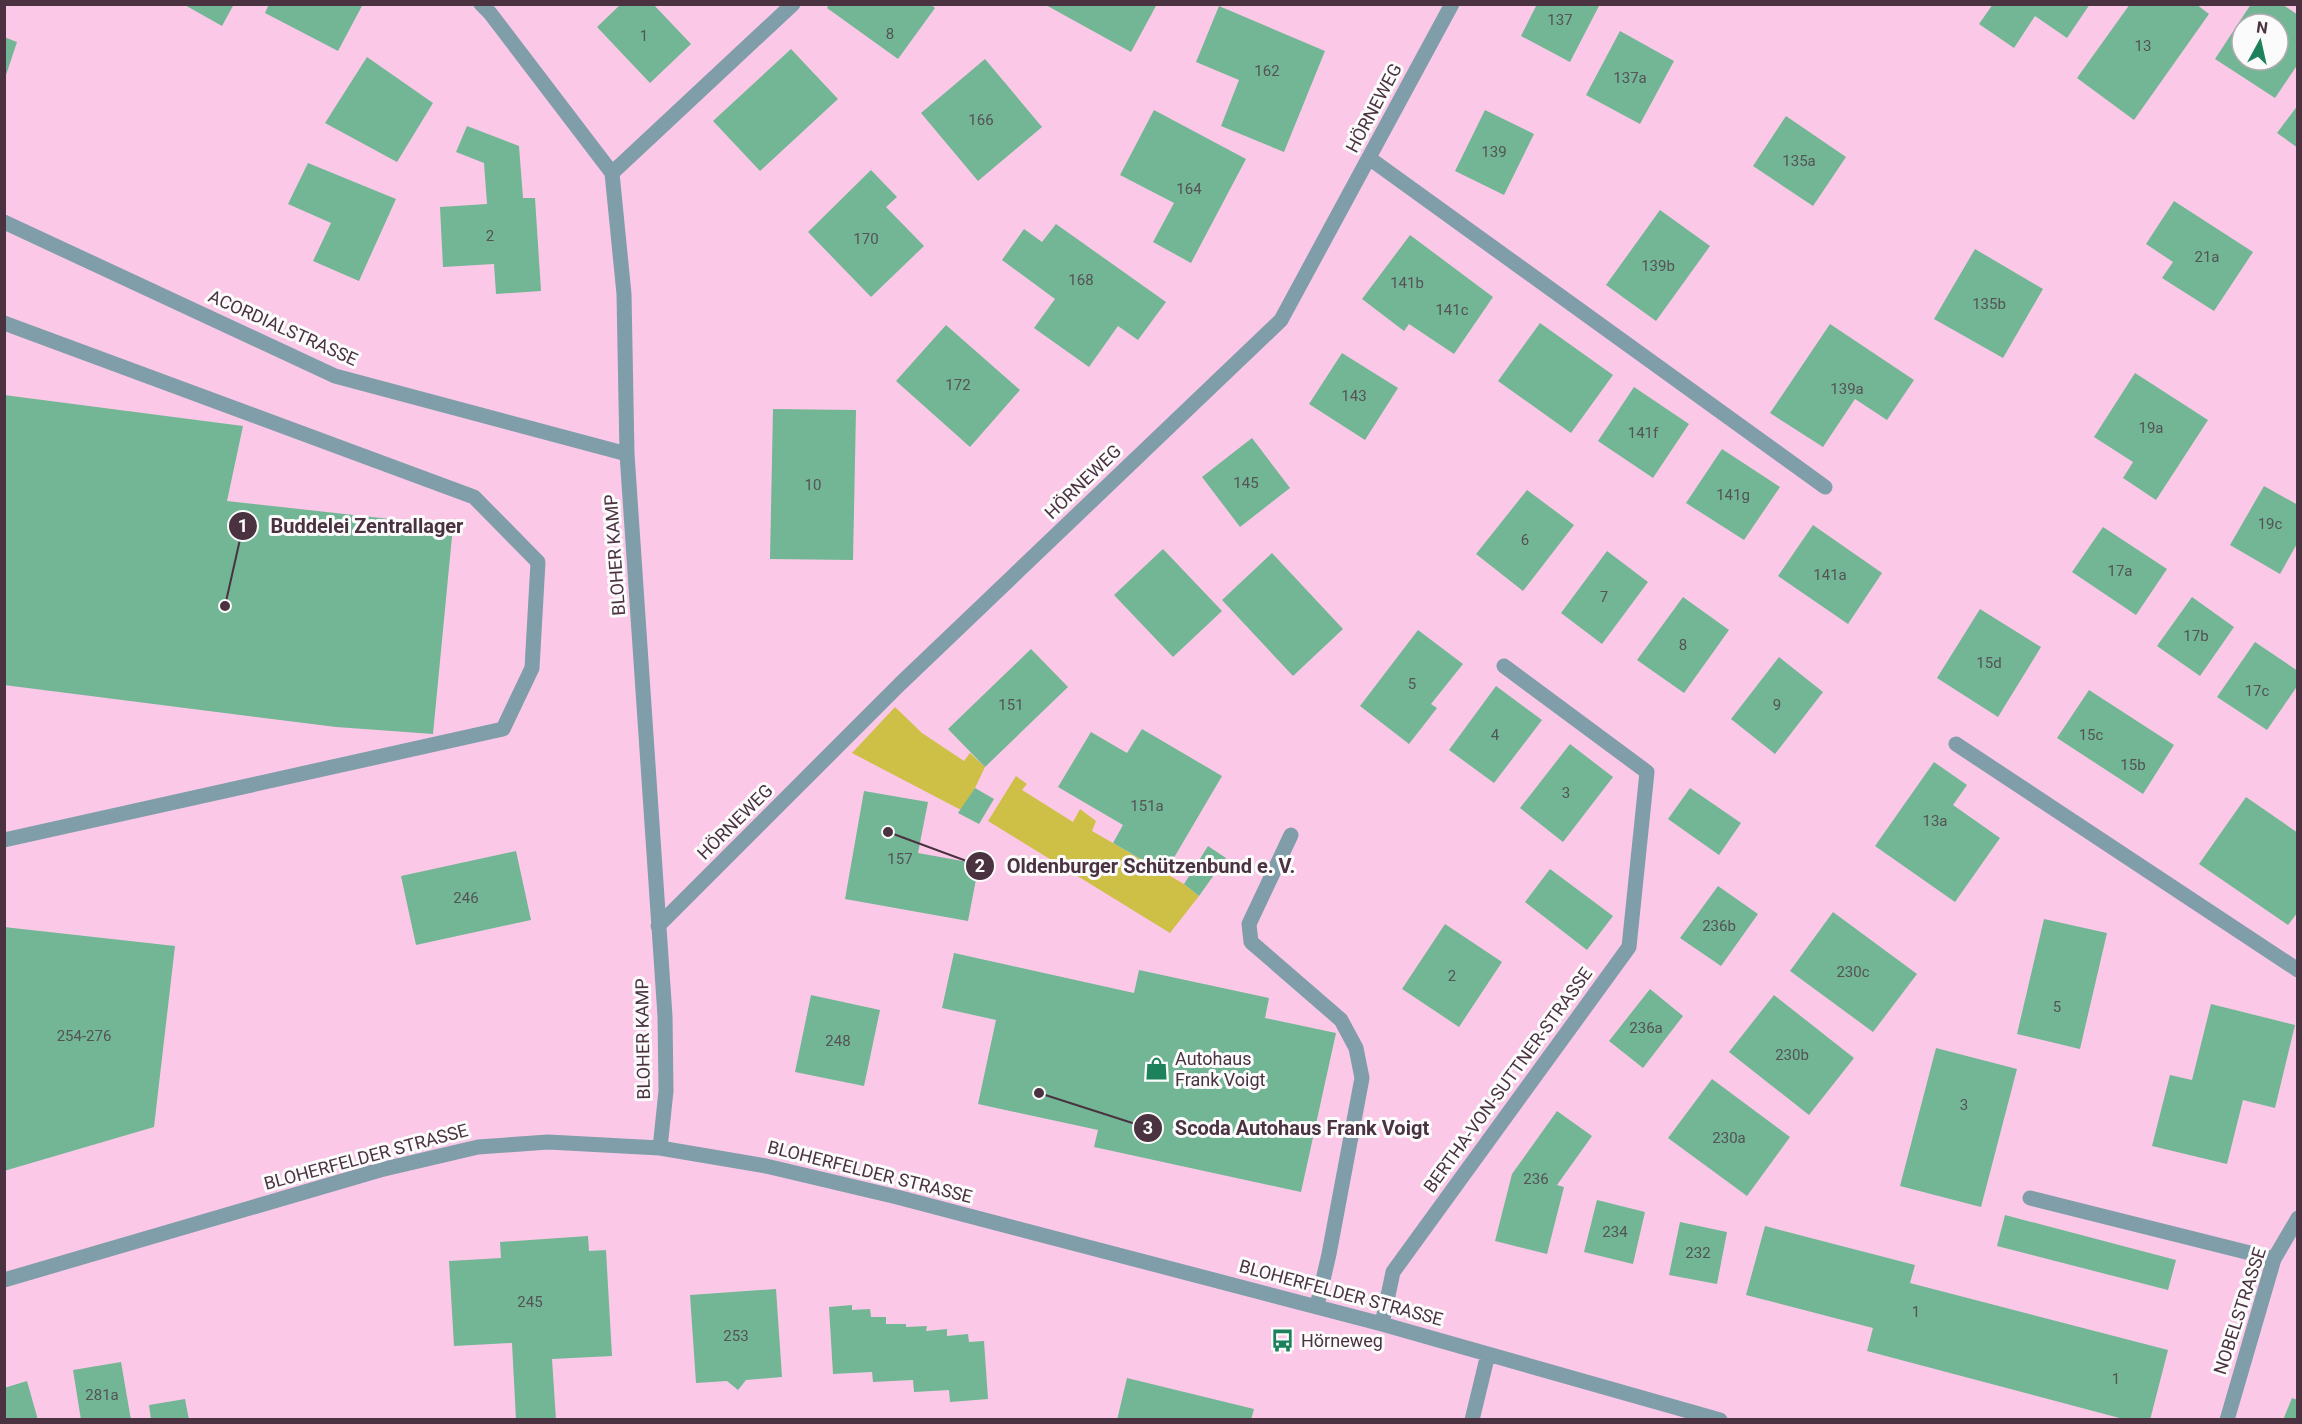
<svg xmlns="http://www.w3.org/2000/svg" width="2302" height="1424" viewBox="0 0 2302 1424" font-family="Roboto,sans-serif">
	<rect width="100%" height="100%" fill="#fbc9e7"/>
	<path fill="#cebf47" d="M895,707L922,733L964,761L970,753L985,767L975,788L961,810L852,753Z
		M1016,776L1027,784L1022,790L1073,822L1080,809L1096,821L1092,831L1184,884L1199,896L1170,933L988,821Z"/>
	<path fill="#72b695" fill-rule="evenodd" d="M183,4H234L222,26Z
		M269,4H363L338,51L265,13Z
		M621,4H653L691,44L650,83L597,27Z
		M829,4H930L935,8L898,59L827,8Z
		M1044,4H1157L1131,52Z
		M1537,4H1600L1570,62L1521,36Z
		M1993,4H2090L2067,38L2035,16L2014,48L1979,24Z
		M2130,4H2196L2209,14L2134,120L2077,78Z
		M2251,4H2282L2298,15V64L2275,98L2215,59ZM2242,24H2278V60H2242Z
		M1219,6L1325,51L1284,152L1221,126L1239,80L1196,62Z
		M1620,31L1674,61L1640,124L1586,95Z
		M4,37L17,42L5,78H4Z
		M791,49L838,99L760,171L713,121Z
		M367,57L433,103L397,162L325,123Z
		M985,59L1042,127L978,181L921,113Z
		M2298,105V148L2277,133Z
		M1154,110L1246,159L1191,263L1153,242L1174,203L1120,175Z
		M1485,110L1534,134L1504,195L1455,171Z
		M1786,116L1846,157L1813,206L1753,166Z
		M467,126L519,146L523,198H535L541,291L496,294L494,264L443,267L440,207L487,204L484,163L456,152Z
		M308,163L396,199L359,281L313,261L331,223L288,204Z
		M871,170L897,197L886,207L924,246L871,297L808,232Z
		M2174,201L2253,252L2214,311L2162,278L2173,262L2146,244Z
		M1660,210L1710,246L1656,321L1606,285Z
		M1056,224L1166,302L1138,340L1118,326L1089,367L1034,328L1055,299L1002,260L1024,229L1042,242Z
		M1410,235L1493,297L1454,354L1409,324L1404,331L1362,299Z
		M1975,249L2043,289L2003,358L1934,319Z
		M1540,323L1613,375L1571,433L1498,381Z
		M1830,324L1914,380L1887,420L1855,399L1823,447L1770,413Z
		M946,325L1020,390L970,447L896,381Z
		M1342,353L1398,388L1365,440L1309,404Z
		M2135,373L2208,420L2156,500L2123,478L2133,462L2094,437Z
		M1634,387L1689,424L1653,478L1598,441Z
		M4,395L243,426L227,501L453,526L433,734L336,727L4,685Z
		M773,409L856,410L853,560L770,559Z
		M1252,438L1290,488L1240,527L1202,477Z
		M1722,449L1780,487L1744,540L1686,503Z
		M2264,486L2298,505V542L2280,574L2230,545Z
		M1527,490L1574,525L1523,591L1476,554Z
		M1813,525L1882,573L1848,624L1778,576Z
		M2103,527L2167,569L2136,615L2072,572Z
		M1163,549L1222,611L1173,657L1114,595Z
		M1607,551L1648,582L1602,644L1561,613Z
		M1272,553L1343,629L1293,676L1222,600Z
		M1683,597L1729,630L1684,693L1637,660Z
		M2192,597L2234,627L2200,676L2157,646Z
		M1980,609L2041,647L1998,717L1937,678Z
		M1418,630L1463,664L1431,704L1437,708L1409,744L1360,706Z
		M2255,642L2298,671V685L2267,730L2217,697Z
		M1031,649L1068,687L985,767L948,729Z
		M1779,657L1823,692L1775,754L1731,719Z
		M1496,686L1542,720L1494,783L1449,750Z
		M2089,690L2174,745L2143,794L2057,738Z
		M1142,729L1222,776L1165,873L1113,843L1123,825L1058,787L1091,732L1127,753Z
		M1570,744L1613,777L1563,842L1520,808Z
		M1934,762L1967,785L1953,805L2000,838L1955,902L1875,846Z
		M975,788L994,799L979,824L958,813Z
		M1690,788L1741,823L1719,855L1668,819Z
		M864,791L928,802L918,853L979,864L968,921L845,899Z
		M2246,797L2298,833V912L2288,925L2199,864Z
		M1208,846L1226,858L1199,896L1184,884Z
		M516,851L531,920L416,945L401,876Z
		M1550,869L1613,916L1587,950L1525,902Z
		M1718,886L1758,914L1721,966L1680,938Z
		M1833,912L1917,974L1873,1032L1790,971Z
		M2044,919L2107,933L2080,1049L2017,1034Z
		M1445,924L1502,962L1459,1027L1402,989Z
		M4,927L175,946L154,1127L4,1171Z
		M954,953L1134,993L1139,970L1269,998L1265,1018L1336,1033L1301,1192L1094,1147L1098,1130L978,1104L996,1020L942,1008Z
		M1650,989L1683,1016L1643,1068L1609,1041Z
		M811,995L880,1010L864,1086L795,1072Z
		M1774,995L1854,1058L1809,1115L1729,1052Z
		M2211,1004L2295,1025L2275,1108L2243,1100L2227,1164L2152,1146L2170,1075L2192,1080Z
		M1936,1048L2017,1069L1981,1207L1900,1186Z
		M1712,1079L1790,1137L1747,1196L1668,1138Z
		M1557,1111L1592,1136L1557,1185L1564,1187L1547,1254L1495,1241L1512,1174Z
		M1597,1200L1645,1212L1633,1264L1584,1252Z
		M2005,1215L2176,1260L2168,1290L1997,1246Z
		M1680,1222L1727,1232L1717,1284L1669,1275Z
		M1765,1226L1915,1265L1910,1283L2168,1350L2150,1420H2127L1867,1351L1873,1328L1746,1295Z
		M588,1236L589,1251L606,1250L612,1356L552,1359L556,1420H516L512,1343L454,1346L449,1261L501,1258L500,1242Z
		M776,1289L782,1377L746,1380L738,1390L727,1381L696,1383L690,1295Z
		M852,1305V1310L870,1309L871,1317H886V1324H906V1327L927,1326L926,1331L947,1329V1336L968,1334L969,1342L984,1341L988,1399L950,1402L949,1390L914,1392L913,1380L873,1382L872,1372L833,1374L829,1307Z
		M121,1362L131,1420H81L73,1370Z
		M1127,1378L1254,1409L1251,1420H1117Z
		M27,1381L38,1420H4V1388Z
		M2292,1398L2298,1400V1420H2283Z
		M185,1399L189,1420H151L149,1405Z"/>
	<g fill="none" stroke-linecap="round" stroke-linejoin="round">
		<path stroke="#7f9ea9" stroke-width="15" d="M481,4L490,13L612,173L624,294L627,454L665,1016L666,1091L660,1148
			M1369,158L1825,487
			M612,173L793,4
			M4,222L335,376L627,454
			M4,323L474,497L538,562L532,668L503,729L4,840
			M1956,744L2298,970
			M1291,835L1249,924L1251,942L1341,1020L1356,1048L1362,1078L1329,1254L1317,1306
			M658,926L900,684L1281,320L1452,4
			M2030,1198L2274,1259
			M4,1280L380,1170L478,1147L548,1142L660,1148L766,1166L897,1197L1382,1324L1720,1420
			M1382,1324L1393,1272L1629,947L1647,772L1504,666
			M1472,1420L1488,1354
			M2227,1420L2274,1259L2298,1218"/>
	</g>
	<defs>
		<symbol id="shop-bare" viewBox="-9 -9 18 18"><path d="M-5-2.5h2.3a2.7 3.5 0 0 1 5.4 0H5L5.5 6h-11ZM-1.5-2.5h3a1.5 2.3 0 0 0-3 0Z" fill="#1d815b" stroke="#fbfbfb" stroke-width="2.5" paint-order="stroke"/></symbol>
		<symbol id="bus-bare" viewBox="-9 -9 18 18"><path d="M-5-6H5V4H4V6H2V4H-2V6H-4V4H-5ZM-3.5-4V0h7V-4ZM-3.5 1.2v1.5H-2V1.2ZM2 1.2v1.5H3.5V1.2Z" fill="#1d815b" stroke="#fbfbfb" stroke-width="2.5" paint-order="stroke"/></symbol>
	</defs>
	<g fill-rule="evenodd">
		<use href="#shop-bare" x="1140" y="1052" width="33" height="33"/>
		<use href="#bus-bare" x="1266" y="1324" width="33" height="33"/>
	</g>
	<g text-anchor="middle" stroke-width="6" stroke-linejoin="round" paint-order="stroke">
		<g font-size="15" fill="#545356">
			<text x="1560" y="25">137</text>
			<text x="890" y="39">8</text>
			<text x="644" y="41">1</text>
			<text x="2143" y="51">13</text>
			<text x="1267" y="76">162</text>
			<text x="1630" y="83">137a</text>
			<text x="981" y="125">166</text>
			<text x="1494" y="157">139</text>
			<text x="1799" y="166">135a</text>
			<text x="1189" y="194">164</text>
			<text x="490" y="241">2</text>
			<text x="866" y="244">170</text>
			<text x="2207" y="262">21a</text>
			<text x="1658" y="271">139b</text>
			<text x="1081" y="285">168</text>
			<text x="1407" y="288">141b</text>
			<text x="1989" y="309">135b</text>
			<text x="1452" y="315">141c</text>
			<text x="958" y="390">172</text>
			<text x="1847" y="394">139a</text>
			<text x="1354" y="401">143</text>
			<text x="2151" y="433">19a</text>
			<text x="1643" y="438">141f</text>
			<text x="1246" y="488">145</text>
			<text x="813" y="490">10</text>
			<text x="1733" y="500">141g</text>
			<text x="2270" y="529">19c</text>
			<text x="1525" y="545">6</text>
			<text x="2120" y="576">17a</text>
			<text x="1830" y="580">141a</text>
			<text x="1604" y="602">7</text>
			<text x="2196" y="641">17b</text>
			<text x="1683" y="650">8</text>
			<text x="1989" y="668">15d</text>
			<text x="1412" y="689">5</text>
			<text x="2257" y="696">17c</text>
			<text x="1011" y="710">151</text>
			<text x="1777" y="710">9</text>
			<text x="1495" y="740">4</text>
			<text x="2091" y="740">15c</text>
			<text x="2133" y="770">15b</text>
			<text x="1566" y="798">3</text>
			<text x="1147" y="811">151a</text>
			<text x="1935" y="826">13a</text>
			<text x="900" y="864">157</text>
			<text x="466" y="903">246</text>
			<text x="1719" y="931">236b</text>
			<text x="1853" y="977">230c</text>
			<text x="1452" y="981">2</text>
			<text x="2057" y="1012">5</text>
			<text x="1646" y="1033">236a</text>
			<text x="84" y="1041">254-276</text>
			<text x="838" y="1046">248</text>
			<text x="1792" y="1060">230b</text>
			<text x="1964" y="1110">3</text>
			<text x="1729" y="1143">230a</text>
			<text x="1536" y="1184">236</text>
			<text x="1615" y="1237">234</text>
			<text x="1698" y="1258">232</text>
			<text x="530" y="1307">245</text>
			<text x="1916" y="1317">1</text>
			<text x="736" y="1341">253</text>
			<text x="2116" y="1384">1</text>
			<text x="102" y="1400">281a</text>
		</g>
		<g font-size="18" fill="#4a3241" stroke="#fbfbfb">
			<text transform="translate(1374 108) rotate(-62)" y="6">HÖRNEWEG</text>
			<text transform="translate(283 328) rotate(24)" y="6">ACORDIALSTRASSE</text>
			<text transform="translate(1083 482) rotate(-44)" y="6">HÖRNEWEG</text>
			<text transform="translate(615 555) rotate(-94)" y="6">BLOHER KAMP</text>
			<text transform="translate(735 822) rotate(-45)" y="6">HÖRNEWEG</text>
			<text transform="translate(643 1039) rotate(-91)" y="6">BLOHER KAMP</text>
			<text transform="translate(1508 1080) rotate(-54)" y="6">BERTHA-VON-SUTTNER-STRASSE</text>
			<text transform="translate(366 1157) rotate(-15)" y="6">BLOHERFELDER STRASSE</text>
			<text transform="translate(870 1172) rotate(14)" y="6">BLOHERFELDER STRASSE</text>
			<text transform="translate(1341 1293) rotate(15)" y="6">BLOHERFELDER STRASSE</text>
			<text transform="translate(2240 1311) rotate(-72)" y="6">NOBELSTRASSE</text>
		</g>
		<g font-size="18" fill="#4a3241" stroke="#fbfbfb" text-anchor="start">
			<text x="1175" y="1065">Autohaus<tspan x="1175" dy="21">Frank Voigt</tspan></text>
			<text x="1301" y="1347">Hörneweg</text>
		</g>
	</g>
	<path fill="none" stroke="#4a3241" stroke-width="2" d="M225 606L243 526M888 832L980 866M1039 1093L1148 1128"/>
	<g fill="#4a3241" stroke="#fbfbfb" stroke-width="2">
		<circle cx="225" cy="606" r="6"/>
		<circle cx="888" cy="832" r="6"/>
		<circle cx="1039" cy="1093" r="6"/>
		<circle cx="243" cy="526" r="15"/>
		<circle cx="980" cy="866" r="15"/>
		<circle cx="1148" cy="1128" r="15"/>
	</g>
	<g font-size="18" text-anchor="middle" font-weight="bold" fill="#fff">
		<text x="243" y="532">1</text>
		<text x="980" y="872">2</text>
		<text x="1148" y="1134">3</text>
	</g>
	<g font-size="20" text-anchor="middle" font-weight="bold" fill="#4a3241" stroke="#fbfbfb" stroke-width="6" stroke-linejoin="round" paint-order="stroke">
		<text x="367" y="533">Buddelei Zentrallager</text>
		<text x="1151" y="873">Oldenburger Schützenbund e. V.</text>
		<text x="1302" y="1135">Scoda Autohaus Frank Voigt</text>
	</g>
	<rect width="2302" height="1424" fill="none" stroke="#4a3241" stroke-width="12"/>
	<g transform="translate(2260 42) rotate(8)"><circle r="28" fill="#fbfbfb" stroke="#b4abb1" stroke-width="1.5"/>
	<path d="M0-4.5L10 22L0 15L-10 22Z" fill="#1d815b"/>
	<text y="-9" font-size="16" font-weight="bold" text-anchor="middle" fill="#4a3241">N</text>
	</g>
</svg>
